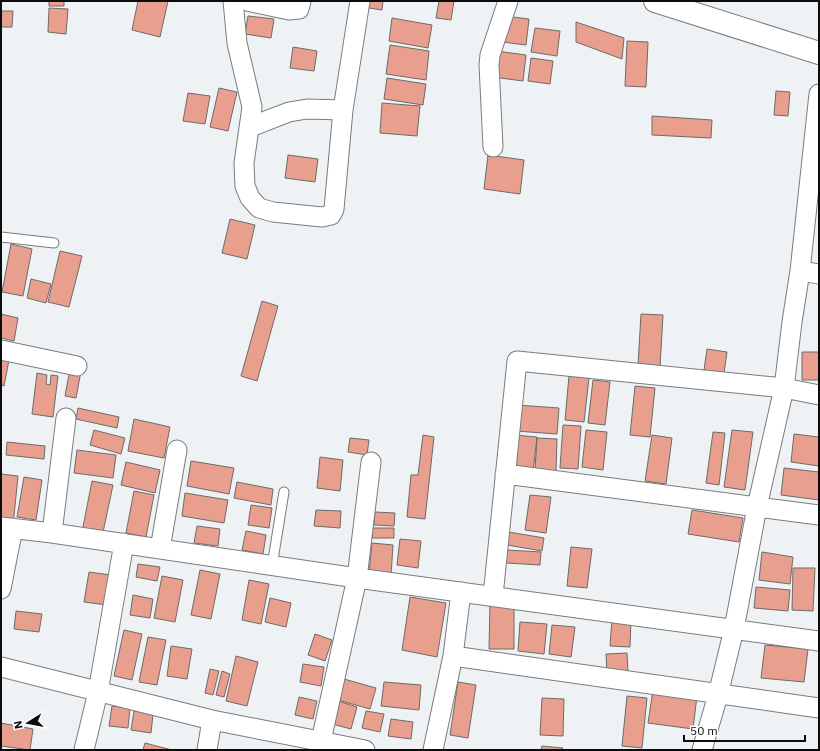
<svg xmlns="http://www.w3.org/2000/svg" width="820" height="751" viewBox="0 0 820 751" font-family="'IBM Plex Sans',sans-serif">
	<rect width="100%" height="100%" fill="#eef2f4"/>
	<path fill="#e99f8e" stroke="#6e6a69" d="M49,1H64V6H49Z
		M138,1H168L160,37L132,30Z
		M364,1H383L382,10L363,7Z
		M439,1H454L451,20L436,18Z
		M49,8L68,9L66,34L48,32Z
		M1,11H13L12,27H1Z
		M248,16L274,19L271,38L245,34Z
		M505,16L529,19L526,45L502,42Z
		M392,18L432,25L428,48L389,41Z
		M576,22L624,38L622,59L576,42Z
		M535,28L560,31L557,56L531,52Z
		M627,41L648,42L646,87L625,86Z
		M390,45L429,51L426,80L386,74Z
		M293,47L317,51L314,71L290,68Z
		M497,51L526,55L523,81L493,77Z
		M531,58L553,61L550,84L528,81Z
		M387,78L426,84L423,105L384,99Z
		M219,88L237,92L228,131L210,127Z
		M776,91L790,92L788,116L774,115Z
		M188,93L210,96L205,124L183,121Z
		M382,103L420,106L417,136L380,133Z
		M652,116L712,120L711,138L652,135Z
		M288,155L318,159L315,182L285,178Z
		M488,155L524,160L520,194L484,189Z
		M230,219L255,225L247,259L222,253Z
		M11,244L32,249L23,296L2,292Z
		M60,251L82,256L69,307L48,302Z
		M31,279L51,284L46,303L27,298Z
		M262,301L278,306L257,381L241,376Z
		M1,314L18,318L14,341L1,338Z
		M641,314L663,315L660,367L638,365Z
		M707,349L727,352L724,373L704,370Z
		M802,352H819V380H802Z
		M1,359L9,360L4,386L1,385Z
		M70,369L81,371L76,398L65,396Z
		M37,373L47,375L46,384L50,385L51,375L58,376L53,417L32,414Z
		M569,376L589,378L584,422L565,420Z
		M593,380L610,382L605,425L588,423Z
		M635,386L655,388L650,437L630,435Z
		M517,405L559,408L557,434L515,431Z
		M78,408L119,417L117,428L76,419Z
		M134,419L170,427L164,458L128,451Z
		M563,425L581,426L578,469L560,468Z
		M94,430L125,438L121,454L90,445Z
		M586,430L607,432L603,470L582,467Z
		M732,430L753,432L745,490L724,487Z
		M713,432L725,433L719,485L706,483Z
		M794,434L819,437V466L791,462Z
		M423,435L434,437L425,519L407,517L411,475H418Z
		M514,435L537,437L533,472L510,470Z
		M652,435L672,438L666,484L645,481Z
		M350,438L369,440L367,455L348,452Z
		M537,438L557,439L556,471L535,470Z
		M7,442L45,446L44,459L6,455Z
		M77,450L116,455L113,478L74,473Z
		M320,457L343,460L340,491L317,488Z
		M191,461L234,468L229,494L187,486Z
		M126,462L160,470L155,493L121,485Z
		M784,468L819,472V500L781,495Z
		M1,474L18,476L13,526L1,524Z
		M24,477L42,480L36,520L17,517Z
		M92,481L113,485L102,537L82,532Z
		M237,482L273,489L271,505L234,498Z
		M134,491L154,495L146,537L126,533Z
		M185,493L228,500L224,523L182,516Z
		M530,495L551,497L546,533L525,530Z
		M251,505L272,508L269,528L248,525Z
		M316,510L341,511L340,528L314,526Z
		M692,510L743,518L739,542L688,534Z
		M375,512L395,513L394,526L374,525Z
		M197,526L220,529L218,546L194,543Z
		M372,528H394V538H372Z
		M246,531L266,535L263,554L242,550Z
		M509,532L544,538L542,551L507,545Z
		M400,539L421,541L418,568L397,565Z
		M372,543L393,545L391,576L369,574Z
		M571,547L592,549L587,588L567,586Z
		M507,550L541,552L540,565L506,563Z
		M762,552L793,557L790,584L759,580Z
		M138,564L160,567L157,581L136,577Z
		M793,568H815L813,611L792,610Z
		M200,570L220,574L211,619L191,615Z
		M89,572L111,575L107,605L84,602Z
		M162,576L183,580L175,622L154,618Z
		M249,580L269,584L261,624L242,620Z
		M756,587L790,590L788,611L754,608Z
		M133,595L153,599L150,618L130,615Z
		M410,597L446,603L437,657L402,650Z
		M270,598L291,603L286,627L265,622Z
		M490,604H514V649H489Z
		M16,611L42,614L39,632L14,629Z
		M612,619L631,620L630,647L610,646Z
		M520,622L547,624L544,654L518,651Z
		M552,625L575,627L571,657L549,654Z
		M124,630L142,634L132,680L114,676Z
		M315,634L332,640L325,661L308,655Z
		M148,637L166,640L157,685L139,682Z
		M765,645L808,649L804,682L761,678Z
		M171,646L192,649L187,679L167,676Z
		M627,653L628,671L607,672L606,654Z
		M236,656L258,662L247,706L226,701Z
		M303,664L324,667L321,686L300,682Z
		M210,669L219,671L213,695L205,693Z
		M222,671L230,674L224,697L216,695Z
		M344,679L376,688L370,709L338,700Z
		M384,682L421,685L419,710L381,706Z
		M458,682L476,685L468,738L450,735Z
		M653,690L697,696L693,729L648,723Z
		M627,696L647,698L642,748L622,746Z
		M299,697L317,701L313,719L295,715Z
		M542,698L564,699L563,736L540,735Z
		M338,701L357,707L351,729L332,724Z
		M112,706L130,708L128,728L109,726Z
		M134,711L153,714L151,733L131,730Z
		M366,711L384,714L380,732L362,728Z
		M391,719L413,722L411,739L388,736Z
		M1,723L33,729L30,750L1,746Z
		M145,743L172,750H143Z
		M542,746L563,748L562,750H541Z"/>
	<g fill="none" stroke-linecap="round" stroke-linejoin="round">
		<defs>
			<path id="service" d="M1,237L54,243
				M272,566L284,492"/>
			<path id="minor" d="M233,1L237,43L252,107L244,163L245,186L250,198L259,208L273,212L322,217L331,215L334,209L343,110L360,1
				M247,1L289,10L299,9L301,1
				M250,127L289,112L307,109L343,110
				M493,147L489,65L490,55L508,1
				M800,271L819,274
				M1,350L77,366
				M505,474L819,515
				M1,527L52,533L357,578L819,641
				M52,533L66,418
				M160,549L177,450
				M1,589L13,528
				M493,596L517,361L784,388L819,395
				M453,656L819,708
				M1,667L212,720L365,750
				M84,750L98,692L124,543
				M207,750L212,720
				M319,750L357,578L371,462
				M433,750L453,656L461,592
				M702,750L718,695L734,629L757,507L784,388L792,322L800,271L819,94"/>
			<path id="tertiary" d="M655,1L819,53"/>
		</defs>
		<use href="#service" stroke="#797c7e" stroke-width="11"/>
		<use href="#minor" stroke="#797c7e" stroke-width="21"/>
		<use href="#tertiary" stroke="#797c7e" stroke-width="24"/>
		<use href="#service" stroke="#fff" stroke-width="9"/>
		<use href="#minor" stroke="#fff" stroke-width="19"/>
		<use href="#tertiary" stroke="#fff" stroke-width="22"/>
	</g>
	<rect width="820" height="751" fill="none" stroke="#0b0c0d" stroke-width="4"/>
	<g transform="translate(28 723) rotate(259)" stroke="#feffff" stroke-width="3" paint-order="stroke">
	<path d="M0-3L7 15L0 10L-7 15Z" fill="#0b0c0d"/>
	<text y="-6" font-size="11" font-weight="bold" text-anchor="middle" fill="#0b0c0d">N</text>
	</g>
	<path d="M684 735v6h121v-6" fill="none" stroke="#0b0c0d" stroke-width="2"/>
	<text x="690" y="735" font-size="12" fill="#0b0c0d" stroke="#feffff" stroke-width="3" paint-order="stroke">50 m</text>
</svg>
